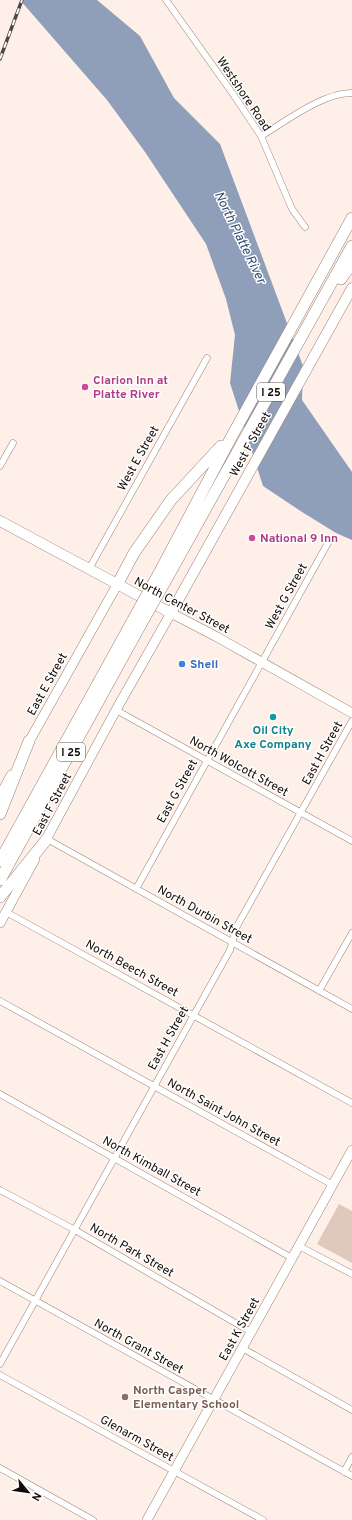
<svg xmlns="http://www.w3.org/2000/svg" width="352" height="1520" viewBox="0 0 352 1520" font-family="Overpass,sans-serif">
	<rect width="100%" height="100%" fill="#fef0e8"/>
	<path fill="#dfc9bc" d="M339,1204L352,1211V1263L317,1244Z"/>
	<path fill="#8f9fba" d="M20,0H97L140,36L174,98L220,144L303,366L302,400L352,472V540L336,533L302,512L263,486L230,383L235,335L226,299L206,244L145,152L107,100Z"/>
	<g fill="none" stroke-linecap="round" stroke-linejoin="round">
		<defs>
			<path id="street" d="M166,0L233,94L261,136L292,209L305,227
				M261,136C285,122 324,92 352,93
				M0,466L13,443
				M89,569L207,358
				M116,710L352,841
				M47,839L352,1009
				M136,889L329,541
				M6,912L352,1103
				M319,991L352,933
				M0,1001L333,1185
				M0,1094L292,1258
				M0,1190L75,1230L251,1332
				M299,1246L352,1274
				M0,1281L352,1476
				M242,1348L352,1410
				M0,1364L230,950L237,926L352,721
				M0,1375L263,1520
				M0,1468L93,1520
				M344,1472L352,1457"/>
			<path id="secondary" d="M26,747L117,585
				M0,796L11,775
				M43,845L116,710L171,613L217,637L352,713
				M0,923L35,859
				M147,1520L352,1150"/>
			<path id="primary" d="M0,521L171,613L352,288"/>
			<path id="highway" d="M341,279L352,263
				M158,575L233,434L352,218
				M166,580L352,246
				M117,585L134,553L171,500L221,446
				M0,814L29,741
				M0,861L133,620
				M0,880L141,624
				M0,897L47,839"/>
		</defs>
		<use href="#street" stroke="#968275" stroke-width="7"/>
		<use href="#secondary" stroke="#968275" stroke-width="10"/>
		<use href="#primary" stroke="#968275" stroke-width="11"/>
		<use href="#highway" stroke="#968275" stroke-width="12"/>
		<use href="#street" stroke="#fff" stroke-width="6"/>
		<use href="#secondary" stroke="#fff" stroke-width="9"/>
		<use href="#primary" stroke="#fff" stroke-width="10"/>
		<use href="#highway" stroke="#fff" stroke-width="11"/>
		<defs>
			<path id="rail" d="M0,59L22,0"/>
		</defs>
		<use href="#rail" stroke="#504742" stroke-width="3.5"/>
		<use href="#rail" stroke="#fff" stroke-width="2" stroke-dasharray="6" stroke-linecap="butt"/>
		<defs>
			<path id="highway-bridge" d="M133,620L158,575
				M141,624L166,580"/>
		</defs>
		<use href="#highway-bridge" stroke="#968275" stroke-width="12" stroke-linecap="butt"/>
		<use href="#highway-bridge" stroke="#fff" stroke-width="11"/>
	</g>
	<g fill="#d1479c" stroke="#fff" stroke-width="1.5">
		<circle cx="85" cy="387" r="4"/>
		<circle cx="252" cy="538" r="4"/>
	</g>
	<circle fill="#3f7fe0" stroke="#fff" stroke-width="1.5" cx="182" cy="664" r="4"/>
	<circle fill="#0f9aa8" stroke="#fff" stroke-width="1.5" cx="273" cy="717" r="4"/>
	<circle fill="#8d6e63" stroke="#fff" stroke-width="1.5" cx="125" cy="1397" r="4"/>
	<g text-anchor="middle" stroke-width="3" stroke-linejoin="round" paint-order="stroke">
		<g fill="#fff" stroke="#595451" stroke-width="1">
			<rect x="257" y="383" width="28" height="18" rx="3"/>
			<rect x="57" y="743" width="28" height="18" rx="3"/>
		</g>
		<g font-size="11" font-weight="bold" fill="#120b07">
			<text x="271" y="396">I 25</text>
			<text x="71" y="756">I 25</text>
		</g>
		<g font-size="12" fill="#120b07" stroke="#fff">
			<text transform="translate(244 94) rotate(56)" y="4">Westshore Road</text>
			<text transform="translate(250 444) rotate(-61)" y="4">West F Street</text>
			<text transform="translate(138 458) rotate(-61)" y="4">West E Street</text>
			<text transform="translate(286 596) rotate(-61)" y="4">West G Street</text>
			<text transform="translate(182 605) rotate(28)" y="4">North Center Street</text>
			<text transform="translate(47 684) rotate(-61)" y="4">East E Street</text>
			<text transform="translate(322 753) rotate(-61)" y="4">East H Street</text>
			<text transform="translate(239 766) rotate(29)" y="4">North Wolcott Street</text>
			<text transform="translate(177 791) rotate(-61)" y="4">East G Street</text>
			<text transform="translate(52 804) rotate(-62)" y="4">East F Street</text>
			<text transform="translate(205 914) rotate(29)" y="4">North Durbin Street</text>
			<text transform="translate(132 968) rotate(29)" y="4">North Beech Street</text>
			<text transform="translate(168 1038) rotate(-61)" y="4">East H Street</text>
			<text transform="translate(224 1112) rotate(29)" y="4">North Saint John Street</text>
			<text transform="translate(152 1166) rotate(29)" y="4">North Kimball Street</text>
			<text transform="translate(132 1250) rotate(30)" y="4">North Park Street</text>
			<text transform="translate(239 1329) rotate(-61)" y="4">East K Street</text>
			<text transform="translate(139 1346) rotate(29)" y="4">North Grant Street</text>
			<text transform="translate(137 1438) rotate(29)" y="4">Glenarm Street</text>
		</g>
		<g font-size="12" font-weight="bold" fill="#b23c85" stroke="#fff" text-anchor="start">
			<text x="93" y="384">Clarion Inn at<tspan x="93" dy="14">Platte River</tspan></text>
			<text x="260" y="542">National 9 Inn</text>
		</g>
		<g font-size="12" font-weight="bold" fill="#366cbe" stroke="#fff" text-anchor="start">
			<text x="190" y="668">Shell</text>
		</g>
		<g font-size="12" font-weight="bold" fill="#0d838f" stroke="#fff">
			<text x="273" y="734">Oil City<tspan x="273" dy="14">Axe Company</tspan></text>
		</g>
		<g font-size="12" font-weight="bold" fill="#785e54" stroke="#fff" text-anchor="start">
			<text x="133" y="1394">North Casper<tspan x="133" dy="14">Elementary School</tspan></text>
		</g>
		<g font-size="13" font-style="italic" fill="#334a72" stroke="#fff">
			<text transform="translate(241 237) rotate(64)" y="5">North Platte River</text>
		</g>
	</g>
	<g transform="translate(28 1492) rotate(119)" stroke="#ffffff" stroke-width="3" paint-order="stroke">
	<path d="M0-3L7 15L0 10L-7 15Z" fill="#120b07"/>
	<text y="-6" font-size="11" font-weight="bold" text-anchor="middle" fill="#120b07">N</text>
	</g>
</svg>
